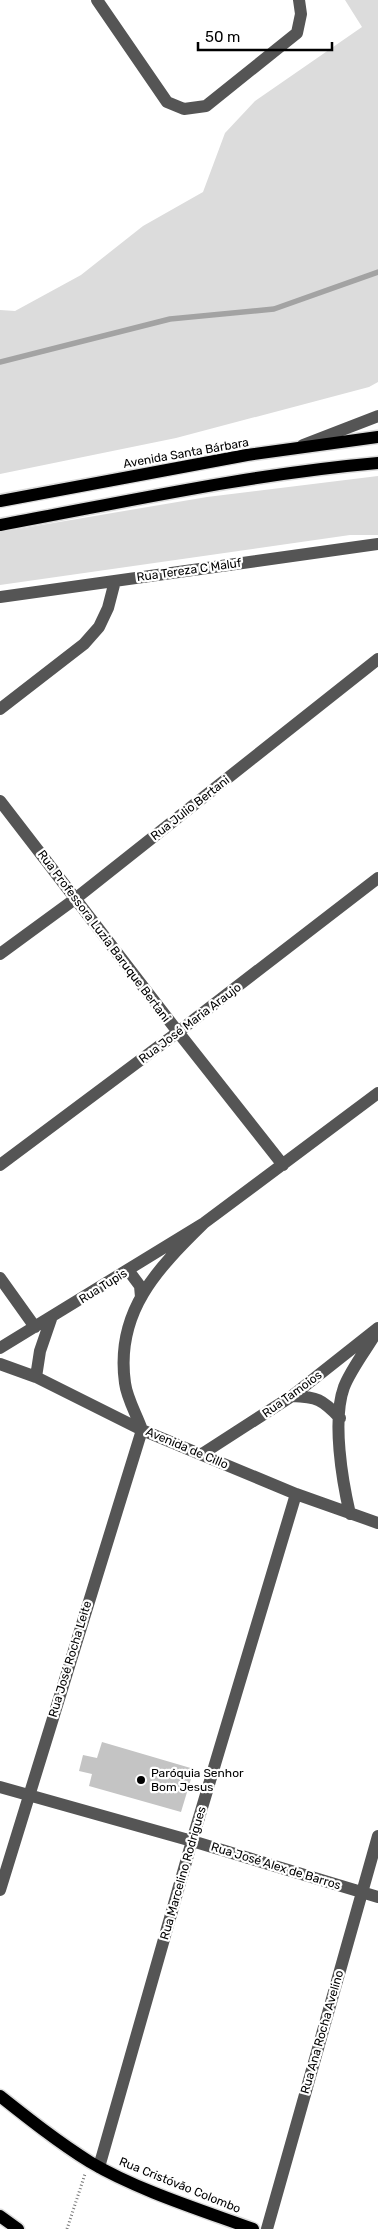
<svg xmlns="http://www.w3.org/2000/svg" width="378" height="2229" viewBox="0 0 378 2229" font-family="Rubik,sans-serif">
	<rect width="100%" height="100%" fill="#fff"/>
	<path fill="#dcdcdc" d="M345,0H378V382L369,387L176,438L0,474V310L15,311L81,275L143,226L203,192L225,133L255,101L362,27Z
		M378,476V535H350L0,585V532L207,497Z"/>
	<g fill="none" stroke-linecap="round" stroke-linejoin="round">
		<path stroke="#a3a3a3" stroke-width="5.5" d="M0,362L170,319L274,309L378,272"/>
	</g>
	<path fill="#c4c4c4" d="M102,1742L194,1769L181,1812L89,1786L92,1774L79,1771L83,1755L97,1758Z"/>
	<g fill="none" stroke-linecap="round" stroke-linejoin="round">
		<defs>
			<path id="major" d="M0,501L247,455L378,437
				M0,525C125,502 251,474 378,463
				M0,2096C29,2119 58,2142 90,2162C137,2190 201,2210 253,2229
				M0,2216L18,2229"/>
		</defs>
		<use href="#major" stroke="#dbdbdb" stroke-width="15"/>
		<path stroke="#777" stroke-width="3" stroke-dasharray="1 2.5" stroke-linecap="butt" d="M67,2229L85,2174"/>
		<path stroke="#555" stroke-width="12" d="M97,0L167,102L184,109L206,106L297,33L301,14L299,0
			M303,445L378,416
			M0,597L378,544
			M0,709L84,644L99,627L108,608L115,581
			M0,801L178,1032L283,1165
			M0,954L75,899L378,659
			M0,1165L178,1032L378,878
			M128,1270L140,1286L141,1297
			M0,1278L35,1327
			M0,1348L204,1223L378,1093
			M0,1364L36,1377L142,1430L296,1494L378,1523
			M36,1377L40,1351L51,1319
			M292,1396C317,1397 322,1399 340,1418
			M202,1454L292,1396L378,1328
			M350,1514C342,1480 332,1420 344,1387C351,1369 366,1350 376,1333
			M0,1787L192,1841L378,1897
			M0,1890L142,1430C137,1415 127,1399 125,1383C115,1312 157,1269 204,1223
			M99,2167L192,1841L296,1494
			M267,2229L378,1836"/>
		<use href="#major" stroke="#000" stroke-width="12"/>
	</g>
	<circle fill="#000" stroke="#fff" stroke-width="2" cx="141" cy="1780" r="5"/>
	<g text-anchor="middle" stroke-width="4.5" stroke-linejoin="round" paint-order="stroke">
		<g font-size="12" fill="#000" stroke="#fff">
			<text transform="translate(186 453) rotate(-10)" y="4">Avenida Santa Bárbara</text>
			<text transform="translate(189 570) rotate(-8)" y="4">Rua Tereza C Maluf</text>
			<text transform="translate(190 808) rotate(-38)" y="4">Rua Julio Bertani</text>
			<text transform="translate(104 936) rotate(53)" y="4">Rua Professora Luzia Baruque Bertani</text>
			<text transform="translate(190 1023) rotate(-37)" y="4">Rua José Maria Araujo</text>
			<text transform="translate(103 1286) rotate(-32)" y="4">Rua Tupis</text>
			<text transform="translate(292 1394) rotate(-36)" y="4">Rua Tamoios</text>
			<text transform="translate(187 1448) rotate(23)" y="4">Avenida de Cillo</text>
			<text transform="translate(70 1659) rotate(-73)" y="4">Rua José Rocha Leite</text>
			<text transform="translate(276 1866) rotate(17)" y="4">Rua José Alex de Barros</text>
			<text transform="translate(183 1873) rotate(-74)" y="4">Rua Marcelino Rodrigues</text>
			<text transform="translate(322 2032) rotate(-74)" y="4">Rua Ana Rocha Avelino</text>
			<text transform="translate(180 2185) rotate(22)" y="4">Rua Cristóvão Colombo</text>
		</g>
		<g font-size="12" fill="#000" stroke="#fff" text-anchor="start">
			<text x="151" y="1777">Paróquia Senhor<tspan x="151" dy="14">Bom Jesus</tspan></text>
		</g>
	</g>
	<path d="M198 42v8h134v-8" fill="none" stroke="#000000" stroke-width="2.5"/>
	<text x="205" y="42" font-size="15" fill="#000000" stroke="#ffffff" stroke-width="4" paint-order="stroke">50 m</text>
</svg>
